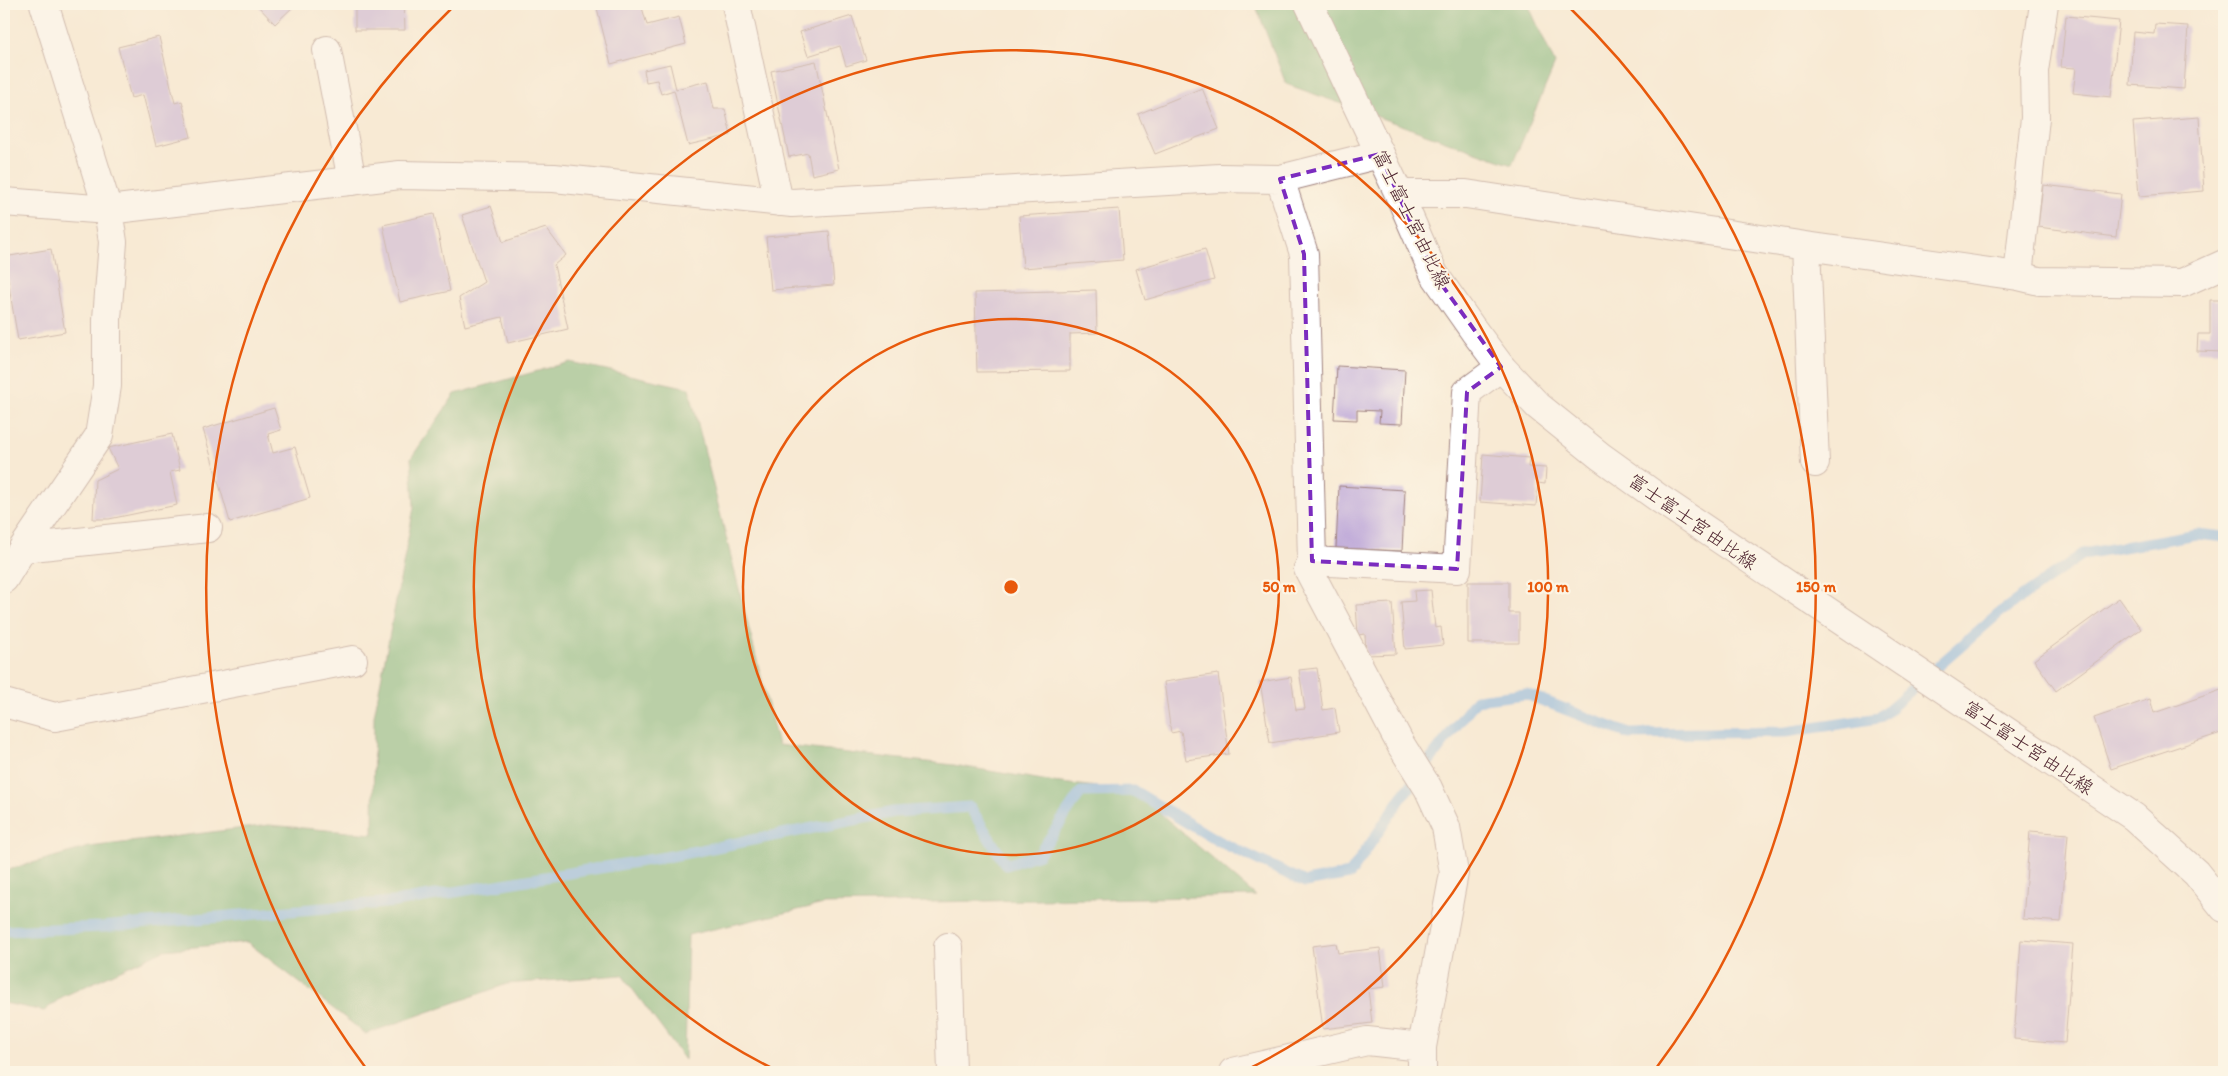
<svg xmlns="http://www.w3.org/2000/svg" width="2228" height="1076" viewBox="0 0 2228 1076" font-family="Itim,'Klee One',sans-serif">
	<rect width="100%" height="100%" fill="#fcf5e5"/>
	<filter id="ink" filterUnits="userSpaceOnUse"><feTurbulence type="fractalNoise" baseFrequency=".02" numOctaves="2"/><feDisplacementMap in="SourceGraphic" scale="10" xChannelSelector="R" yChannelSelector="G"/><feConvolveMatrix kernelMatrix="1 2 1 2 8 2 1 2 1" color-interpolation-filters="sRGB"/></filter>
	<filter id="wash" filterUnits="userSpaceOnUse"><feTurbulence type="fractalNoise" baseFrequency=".0096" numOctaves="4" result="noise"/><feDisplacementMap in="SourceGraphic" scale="20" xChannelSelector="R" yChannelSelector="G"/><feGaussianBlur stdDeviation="1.12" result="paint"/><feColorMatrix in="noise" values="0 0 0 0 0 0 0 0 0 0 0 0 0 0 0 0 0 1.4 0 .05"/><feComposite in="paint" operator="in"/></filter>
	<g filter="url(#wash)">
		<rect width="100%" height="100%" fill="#f8ead4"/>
		<path fill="#70b071" stroke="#5d684e" d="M1255,4H1528L1555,64L1512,165L1286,84Z
			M570,362L689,388L778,745L954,765L1061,783L1134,791L1256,896L824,904L688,935L685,1060L622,975L507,984L366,1034L247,942L164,950L62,997L44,1011L4,1003V871L89,847L269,825L373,834L374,716L414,507L411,458L455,394Z"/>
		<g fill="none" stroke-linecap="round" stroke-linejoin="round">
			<path stroke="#74aee4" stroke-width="11" d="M4,931L102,927L394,902L666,857L894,812L970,807L1006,865L1039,854L1081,792L1134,791L1218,841L1305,882L1350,874L1402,797L1476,700L1526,694L1629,734L1786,732L1879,718L1999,613L2083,554L2197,534L2224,537"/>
		</g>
		<g id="blocks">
			<path fill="#bea8d9" d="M256,4H296L275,24Z
				M355,4H404L405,30H355Z
				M596,4H641L647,25L679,17L686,44L611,64Z
				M852,16L866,60L846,66L840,46L808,56L800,32Z
				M2066,16L2119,21L2111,97L2073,93L2076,68L2061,67Z
				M2155,24L2188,26L2184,89L2130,85L2133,32L2154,34Z
				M159,37L175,103L182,101L191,137L156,146L143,95L131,98L118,47Z
				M816,61L839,169L812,175L808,153L789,157L771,71Z
				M670,64L676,89L708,81L714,109H725L731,135L688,145L674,90L661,94L657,80L646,82L644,70Z
				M1202,88L1219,129L1155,154L1138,114Z
				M2199,117L2204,191L2139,196L2133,122Z
				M2043,185L2121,194L2116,237L2038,227Z
				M491,206L503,242L546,228L566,255L554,265L568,329L508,343L502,317L465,326L459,298L484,282L462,215Z
				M1119,209L1123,260L1023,268L1019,216Z
				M434,214L450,291L400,302L383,225Z
				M829,231L834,285L771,290L766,237Z
				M51,249L65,332L18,340L4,257Z
				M1205,249L1214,280L1145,300L1136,269Z
				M1096,290L1097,333L1070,334V371L977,372L975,293Z
				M2210,300H2224V352L2197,351L2198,334H2210Z
				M1337,366L1405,370L1402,424L1379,423L1380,411L1357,410V420L1334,419Z
				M274,408L281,430L268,434L273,453L295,447L310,498L230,522L203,429Z
				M172,434L180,470L170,472L177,505L109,519H93L95,480L118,469L108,448Z
				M1483,454L1529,458L1528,467L1546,468L1545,484L1538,483L1536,506L1480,502Z
				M1339,486L1405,490L1402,551L1336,548Z
				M1468,582H1509V613H1519V643H1468Z
				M1431,590L1435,628L1441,627L1443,645L1405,649L1401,602L1415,601L1414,591Z
				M2119,598L2141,629L2056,691L2034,660Z
				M1392,603L1396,654L1366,655L1365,634L1358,635L1356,605Z
				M1317,668L1323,710L1335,708L1339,732L1270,743L1260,682L1291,677L1296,710L1305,709L1299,670Z
				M1218,674L1229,754L1186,760L1181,731L1171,733L1164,682Z
				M2224,689V732L2111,769L2094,718L2150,699L2154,713Z
				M2030,831L2068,834L2061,922L2023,919Z
				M2021,940L2073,944L2065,1043L2014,1039Z
				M1336,943L1338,953L1380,948L1385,987L1368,989L1372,1023L1323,1029L1312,946Z"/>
		</g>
	</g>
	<g filter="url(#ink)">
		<use href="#blocks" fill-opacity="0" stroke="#a18480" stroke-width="1"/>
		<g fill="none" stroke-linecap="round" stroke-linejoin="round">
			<defs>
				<path id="minor" d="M736,4L779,202
					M327,50L352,181
					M1280,179L1304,254L1312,561L1308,569L1401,745L1428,788L1446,827L1454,873L1422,1047V1072
					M1399,194H1466L1806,246L2018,276L2039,281L2182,283L2224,264
					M4,202L108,210L400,175L554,178L792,203L1220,178L1280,179L1380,154
					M1806,246L1815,463
					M2018,276L2035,118L2034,71L2044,4
					M23,548L208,528
					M1312,561L1457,569L1467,392L1501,367
					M4,579L23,548L99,436L107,386V319L113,242L108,210L44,4
					M4,703L55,717L353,660
					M948,947L952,1072
					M1233,1072L1367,1041L1422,1047"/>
				<path id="major" d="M1309,4L1399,194L1434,274L1474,331L1501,367L1538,406L1600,456L1660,499L2134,817L2196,873L2224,908"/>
			</defs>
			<use href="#minor" stroke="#a18480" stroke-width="30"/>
			<use href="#major" stroke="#a18480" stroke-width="30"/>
			<use href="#minor" stroke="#fff" stroke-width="28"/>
			<use href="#major" stroke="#fff" stroke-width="28"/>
		</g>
	</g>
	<path d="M0 0H2228V1076H0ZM1380,154L1434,274L1501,367L1467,392L1457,569L1312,561L1304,254L1280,179Z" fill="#f8ead4" fill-opacity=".55" fill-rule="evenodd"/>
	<path fill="none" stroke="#7b2cbf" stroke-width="4" stroke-dasharray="10 6" stroke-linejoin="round" d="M1380,154L1434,274L1501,367L1467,392L1457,569L1312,561L1304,254L1280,179Z"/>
	<g fill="none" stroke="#e8590c" stroke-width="2.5">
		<circle cx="1011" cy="587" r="268"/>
		<path d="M780 1072A537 537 0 1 1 1242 1072"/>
		<path d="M368 1071A805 805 0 0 1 452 8M1570 8A805 805 0 0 1 1654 1071"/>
	</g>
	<g text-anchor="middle" stroke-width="4.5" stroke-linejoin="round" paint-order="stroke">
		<g font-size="19" fill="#4a1f2b" stroke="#fcf5e5">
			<text transform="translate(1412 219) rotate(64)" y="7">富士富士宮由比線</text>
			<text transform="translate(1693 521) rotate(35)" y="7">富士富士宮由比線</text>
			<text transform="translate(2029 747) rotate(34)" y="7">富士富士宮由比線</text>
		</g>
	</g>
	<circle cx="1011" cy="587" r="8" fill="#e8590c" stroke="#fcf5e5" stroke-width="2.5"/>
	<g font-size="15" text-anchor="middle" font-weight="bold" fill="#e8590c" stroke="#fcf5e5" stroke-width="4.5" stroke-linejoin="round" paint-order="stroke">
		<text x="1279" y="592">50 m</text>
		<text x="1548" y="592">100 m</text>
		<text x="1816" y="592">150 m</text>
	</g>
	<rect width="2228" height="1076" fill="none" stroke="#fcf5e5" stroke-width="20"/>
</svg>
